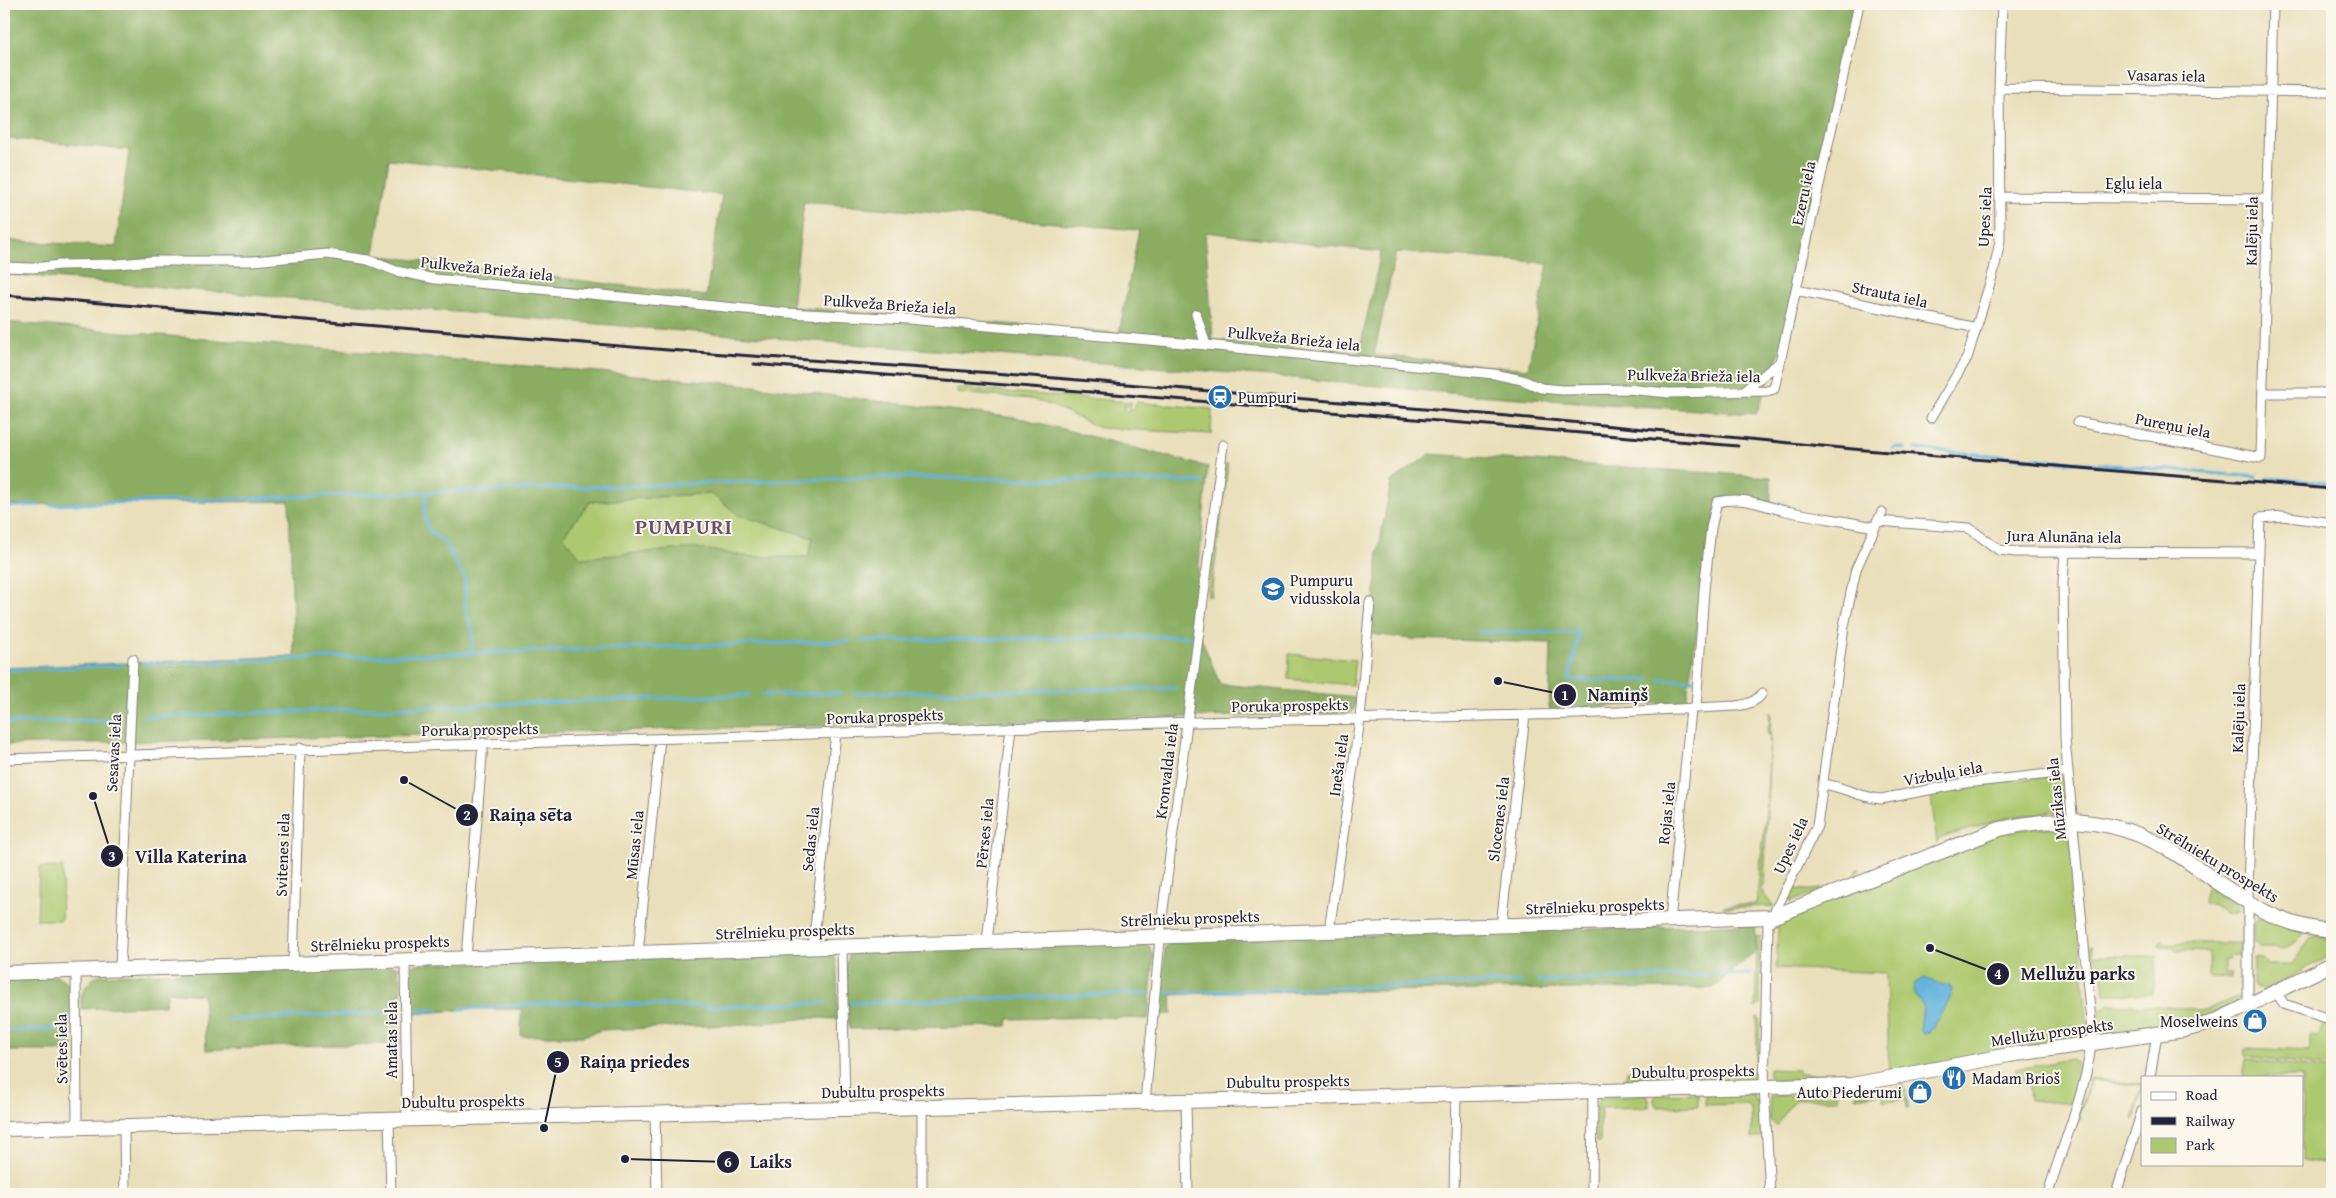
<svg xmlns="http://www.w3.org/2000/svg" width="2336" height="1198" viewBox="0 0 2336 1198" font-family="'Gentium Book Plus',serif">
	<rect width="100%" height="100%" fill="#fbf7ec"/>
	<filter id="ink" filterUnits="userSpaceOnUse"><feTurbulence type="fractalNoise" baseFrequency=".02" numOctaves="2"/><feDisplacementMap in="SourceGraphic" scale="10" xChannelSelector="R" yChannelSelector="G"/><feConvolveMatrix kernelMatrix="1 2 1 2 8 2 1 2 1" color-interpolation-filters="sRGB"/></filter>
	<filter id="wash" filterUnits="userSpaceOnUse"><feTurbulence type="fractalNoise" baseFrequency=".0096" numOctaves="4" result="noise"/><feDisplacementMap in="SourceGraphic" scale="20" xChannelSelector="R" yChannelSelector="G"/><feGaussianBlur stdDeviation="1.12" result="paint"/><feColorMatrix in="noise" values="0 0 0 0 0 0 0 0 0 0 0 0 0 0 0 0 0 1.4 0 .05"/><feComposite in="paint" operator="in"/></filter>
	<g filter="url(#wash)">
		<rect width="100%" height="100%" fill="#e9dfba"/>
		<path fill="#adc96f" stroke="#687655" d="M957,388L1131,402V406H1124V411L1128,412L1129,408L1134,409L1136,402L1212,409L1211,434L1099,428L1053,406L1031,399L957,393Z
			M1225,464H1228L1211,596H1207Z
			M711,493L739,515L813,538L808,557H750L697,548L580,558L563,536L590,502Z
			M1289,654L1355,660L1352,685L1288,679Z
			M1770,712L1771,713L1764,886H1762L1761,891L1764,892V895L1774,906L1724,908L1723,906L1756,904L1766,813L1770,738L1767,731L1769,727Z
			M2058,776L2064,779L2067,810L2065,811L2010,817L1944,837L1938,840L1937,844L1931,796L1884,803L1883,801L1967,785Z
			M2029,828H2066L2070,834L2087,1021L2086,1033L2079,1039L1889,1073L1886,973L1776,968L1778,927L1782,919L2000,834Z
			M39,867H63L61,920H37Z
			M1857,869H1860L1857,872L1858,879L1790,902L1789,893L1791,884H1794L1793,888C1815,894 1833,886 1853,878Z
			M2206,887L2228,902L2238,904V911L2229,914L2212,904H2204Z
			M2260,918H2265L2304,933C2290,952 2281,948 2259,948L2253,942L2254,922Z
			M1760,936V1005L1755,1008L1757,950L1756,937Z
			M2319,936L2332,937V955L2267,989H2257L2253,986L2254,958L2262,959L2268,965H2291L2312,937Z
			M2162,939V943H2242V955L2229,956V960H2224V974H2231V978L2209,977V952L2175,951V947L2158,946Z
			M2091,945L2093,956H2157L2153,994H2104L2102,971H2091L2088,950Z
			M2235,997L2240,998C2222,1021 2137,1030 2107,1035L2098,1029L2099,1013L2109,1004L2175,1007L2200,1011L2213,1008Z
			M1757,1016L1760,1020L1758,1073L1753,1077V1081L1732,1082V1072L1756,1071Z
			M2323,1025L2332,1028V1067L2245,1056L2246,1048L2309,1051V1036L2318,1037Z
			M2072,1059C2088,1070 2077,1090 2072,1104L2030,1100L2028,1082L2016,1083V1069Z
			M2246,1059L2332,1070V1165L2302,1160V1077H2243Z
			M1656,1066H1666V1072L1712,1070L1713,1075L1726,1072L1728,1082L1625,1084L1627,1071L1640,1070L1641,1075H1648V1071L1656,1070Z
			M1769,1069L1799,1070L1800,1074L1843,1073V1078L1773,1081L1769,1077Z
			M2091,1078L2142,1085L2135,1119H2133L2142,1086L2091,1080L2079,1115L2081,1117L2079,1121L2077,1117Z
			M1905,1086L1909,1108H1907L1906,1099L1883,1101V1093L1856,1097L1855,1095L1888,1090L1889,1093L1893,1092V1089Z
			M1698,1093V1106L1658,1107L1654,1101L1656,1094Z
			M1705,1093L1753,1094L1755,1101H1761L1762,1136L1752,1139L1751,1110L1746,1104L1705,1105Z
			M1646,1094L1649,1099V1107L1601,1108L1600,1142H1596V1111L1599,1098Z
			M1837,1094L1838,1099H1795L1776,1126L1769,1119L1770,1096Z"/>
		<path fill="#8aad62" stroke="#56684e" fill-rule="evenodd" d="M4,4H1854L1781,349L1756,414L1460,394L1272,376L669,330L4,274V240L116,247L129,150L4,138ZM389,159L722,195L706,296L374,255ZM804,202L1139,230L1119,333L792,307ZM1205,232L1381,252L1359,353L1213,340ZM1396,252L1548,263L1528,369L1374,355Z
			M4,322L730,383L1024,419L1208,467L1193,631L1200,635L1220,684L1357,697L1355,708L1350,713L1324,714L4,745V668L294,656L289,501L4,505ZM710,493L739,515L813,538L808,557H750L697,548L581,558L563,536L590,502Z
			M1430,454L1771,477V506L1717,502L1686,702L1549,709L1551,643L1410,639L1372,634L1378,552L1391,482Z
			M1756,924L1755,943L1757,950L1713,988L1226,992L1171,995L1172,1014L1161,1015L1165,947L1171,941Z
			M1143,942L1150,947L1154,956L1148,1019L1098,1017L1009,1019L1007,1026L849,1029L846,966L850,952Z
			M828,952L835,959L837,967L838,1019L809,1018L754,1024L602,1030L583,1036H521V1009H470L412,1014L409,1011L410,970L414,964Z
			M397,966L401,981L400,1044L287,1046L206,1050L203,995L168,992L165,1005L82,1009C78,994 86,983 98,975Z
			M57,976L66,981L71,988L73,1051H4V979Z"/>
		<path fill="#63b3de" stroke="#426a8c" d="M1924,978L1951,987L1952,989C1951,999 1935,1023 1929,1033L1924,1034L1920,1030L1923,1006C1917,996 1911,997 1914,984Z"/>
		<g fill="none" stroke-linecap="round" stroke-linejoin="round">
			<path stroke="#63b3de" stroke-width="3" d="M1892,449L1896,447L1905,448
				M1916,449L2256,477
				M2267,478L2332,483
				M426,494L424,516L429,530L444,542L465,578V611L473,630L471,653
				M50,505L892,477L1202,482
				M4,507L40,505
				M1479,632L1579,633L1569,680H1649
				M862,641L1192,636
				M143,664L850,641
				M4,670L123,665
				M1659,680H1693
				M854,693L1176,688
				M762,695L840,693
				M144,717L749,695
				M4,723L114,720
				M1538,981L1750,974
				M1162,993L1522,982
				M850,1003L1149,993
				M460,1009L576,1002L702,1007L826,1003
				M413,1011L439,1010
				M228,1020L396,1012
				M4,1031L72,1028"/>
		</g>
	</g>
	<g filter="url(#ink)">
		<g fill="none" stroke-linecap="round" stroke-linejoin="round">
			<defs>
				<path id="minor" d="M1999,88L2332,92
					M2001,197L2267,199
					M4,267L33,268L60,265L118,264L153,261H253L327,254L368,260L396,271L435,279L787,313L908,319L1206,345L1494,374L1522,380L1541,388L1562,390L1627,389L1669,393L1767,391L1774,389L1859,4
					M1796,290L1977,328
					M1196,314L1206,345
					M1745,390L1780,362
					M2263,393H2332
					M1931,418L1967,358L1994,270L2000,241L1999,88L2002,4
					M2078,422L2261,458L2273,4
					M1877,521L1969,528L1999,550L2016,552L2258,553
					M1696,708L1704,590L1711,528L1717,502C1745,496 1759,505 1786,511C1815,517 1845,521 1874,527
					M4,759L1195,722L1578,714L1735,706C1745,705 1757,702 1762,693
					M1824,784C1844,787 1861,798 1881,799L1965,783L2068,772
					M1670,921L1691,709
					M1501,926L1525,715
					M1329,931L1360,719L1370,602
					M987,942L1011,727
					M842,946L845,1109
					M813,947L836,733
					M638,953L660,739
					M466,958L483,743
					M405,960L407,1120
					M293,963L300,748
					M120,969L133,659
					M76,971L77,1128
					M2276,992L2284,1004L2332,1020
					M2248,1005V891L2260,518L2283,516L2332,523
					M2150,1077L2157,1034
					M1186,1101L1188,1194
					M1145,1102L1162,917L1223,445
					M922,1107V1194
					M655,1114L657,1194
					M389,1120L391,1194
					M124,1126L125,1194
					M1454,1194L1456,1094
					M1592,1194L1593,1091
					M1770,1194L1764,1087L1768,925L1817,826L1844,626L1856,569L1882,512
					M2048,1194C2063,1141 2089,1088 2092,1032L2065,739L2063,583L2065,552
					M2116,1194L2142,1111"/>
				<path id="primary" d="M4,973L1772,917L2000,829C2062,814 2123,819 2178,855C2229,888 2268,926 2332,931
					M4,1129L1852,1085L2009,1055L2184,1030L2214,1022L2332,964"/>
			</defs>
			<use href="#minor" stroke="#86807a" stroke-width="11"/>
			<use href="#primary" stroke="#86807a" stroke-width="16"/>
			<use href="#minor" stroke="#fff" stroke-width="9"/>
			<use href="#primary" stroke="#fff" stroke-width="14"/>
			<path stroke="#22223b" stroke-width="3" d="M4,295L668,350L1007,374L1507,416L1853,449L2332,489
				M754,364L1738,446"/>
		</g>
	</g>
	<defs>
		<symbol id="station-disc" viewBox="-11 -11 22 22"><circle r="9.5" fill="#1f6fb2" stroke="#fbf7ec"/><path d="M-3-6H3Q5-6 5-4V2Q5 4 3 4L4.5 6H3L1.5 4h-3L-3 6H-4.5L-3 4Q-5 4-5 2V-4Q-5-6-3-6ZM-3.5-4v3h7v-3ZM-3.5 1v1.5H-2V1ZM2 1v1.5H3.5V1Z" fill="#fff"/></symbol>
		<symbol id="school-disc" viewBox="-11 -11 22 22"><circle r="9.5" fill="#1f6fb2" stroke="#fbf7ec"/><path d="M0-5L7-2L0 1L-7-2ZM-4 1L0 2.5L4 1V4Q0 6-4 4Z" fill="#fff"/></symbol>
		<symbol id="shop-disc" viewBox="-11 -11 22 22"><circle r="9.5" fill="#1f6fb2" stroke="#fbf7ec"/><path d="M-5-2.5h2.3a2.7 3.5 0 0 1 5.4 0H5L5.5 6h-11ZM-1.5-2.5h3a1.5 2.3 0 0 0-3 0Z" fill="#fff"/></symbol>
		<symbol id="restaurant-disc" viewBox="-11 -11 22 22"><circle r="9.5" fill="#1f6fb2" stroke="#fbf7ec"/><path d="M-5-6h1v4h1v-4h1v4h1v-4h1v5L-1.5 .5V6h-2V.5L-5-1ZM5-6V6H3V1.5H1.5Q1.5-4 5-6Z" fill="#fff"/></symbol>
	</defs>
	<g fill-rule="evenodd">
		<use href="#station-disc" x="1206" y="383" width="28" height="28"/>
		<use href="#school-disc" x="1259" y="575" width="28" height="28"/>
		<use href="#shop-disc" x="2241" y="1007" width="28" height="28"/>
		<use href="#restaurant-disc" x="1940" y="1064" width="28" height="28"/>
		<use href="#shop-disc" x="1906" y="1078" width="28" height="28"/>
	</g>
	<g text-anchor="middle" stroke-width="4" stroke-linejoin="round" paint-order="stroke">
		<g font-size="16" fill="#22223b" stroke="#fbf7ec">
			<text transform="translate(2166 75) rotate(1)" y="6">Vasaras iela</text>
			<text x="2134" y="189">Egļu iela</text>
			<text transform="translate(1803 193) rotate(-78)" y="6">Ezeru iela</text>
			<text transform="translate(1984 217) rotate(-87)" y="6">Upes iela</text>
			<text transform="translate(2251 231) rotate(-89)" y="6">Kalēju iela</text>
			<text transform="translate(487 268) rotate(6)" y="6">Pulkveža Brieža iela</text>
			<text transform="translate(1890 294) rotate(12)" y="6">Strauta iela</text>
			<text transform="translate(890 304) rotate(4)" y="6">Pulkveža Brieža iela</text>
			<text transform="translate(1294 338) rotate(6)" y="6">Pulkveža Brieža iela</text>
			<text transform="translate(1694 375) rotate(1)" y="6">Pulkveža Brieža iela</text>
			<text transform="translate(2173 425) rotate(11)" y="6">Pureņu iela</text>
			<text transform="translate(2064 536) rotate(1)" y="6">Jura Alunāna iela</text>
			<text transform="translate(1290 705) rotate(-1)" y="6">Poruka prospekts</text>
			<text transform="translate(885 716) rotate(-2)" y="6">Poruka prospekts</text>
			<text transform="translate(2238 718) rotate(-88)" y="6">Kalēju iela</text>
			<text transform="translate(480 729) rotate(-1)" y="6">Poruka prospekts</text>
			<text transform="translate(113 753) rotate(-87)" y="6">Sesavas iela</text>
			<text transform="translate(1338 765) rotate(-82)" y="6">Ineša iela</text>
			<text transform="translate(1166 771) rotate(-83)" y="6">Kronvalda iela</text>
			<text transform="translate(1943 773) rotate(-10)" y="6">Vizbuļu iela</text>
			<text transform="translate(2056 799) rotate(-96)" y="6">Mūzikas iela</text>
			<text transform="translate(1666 813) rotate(-84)" y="6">Rojas iela</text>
			<text transform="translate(1498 819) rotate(-83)" y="6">Slocenes iela</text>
			<text transform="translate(984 833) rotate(-84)" y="6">Pērses iela</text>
			<text transform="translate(810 839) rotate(-84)" y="6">Sedas iela</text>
			<text transform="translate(634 845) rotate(-84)" y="6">Mūsas iela</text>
			<text transform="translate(1790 845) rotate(-65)" y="6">Upes iela</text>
			<text transform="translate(282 855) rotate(-88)" y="6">Svitenes iela</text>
			<text transform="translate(2218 862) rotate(31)" y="6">Strēlnieku prospekts</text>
			<text transform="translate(1595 906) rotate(-2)" y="6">Strēlnieku prospekts</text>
			<text transform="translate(1190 918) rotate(-2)" y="6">Strēlnieku prospekts</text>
			<text transform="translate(785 931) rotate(-2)" y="6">Strēlnieku prospekts</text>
			<text transform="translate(380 943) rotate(-2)" y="6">Strēlnieku prospekts</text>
			<text transform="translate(2052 1032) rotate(-8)" y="6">Mellužu prospekts</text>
			<text transform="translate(391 1040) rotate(-90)" y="6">Amatas iela</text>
			<text transform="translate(61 1049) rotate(-91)" y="6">Svētes iela</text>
			<text transform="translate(1693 1071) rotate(-1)" y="6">Dubultu prospekts</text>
			<text transform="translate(1288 1081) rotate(-1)" y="6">Dubultu prospekts</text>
			<text transform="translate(883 1091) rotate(-1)" y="6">Dubultu prospekts</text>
			<text transform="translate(463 1101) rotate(-1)" y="6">Dubultu prospekts</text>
		</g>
		<g font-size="16" fill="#22223b" stroke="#fbf7ec" text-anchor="start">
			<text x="1238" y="403">Pumpuri</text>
			<text x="1290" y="586">Pumpuru<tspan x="1290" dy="18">vidusskola</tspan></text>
			<text x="2238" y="1027" text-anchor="end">Moselweins</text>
			<text x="1972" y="1084">Madam Brioš</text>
			<text x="1902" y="1098" text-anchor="end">Auto Piederumi</text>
		</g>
		<g font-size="21" font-weight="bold" letter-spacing="1" fill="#695071" stroke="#fbf7ec">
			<text x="684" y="534">PUMPURI</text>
		</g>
	</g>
	<path fill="none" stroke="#22223b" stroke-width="2" d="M1498 681L1565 695M404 780L467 815M93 796L112 856M1930 948L1998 974M544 1128L558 1062M625 1159L728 1162"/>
	<g fill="#22223b" stroke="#fbf7ec" stroke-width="2">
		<circle cx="1498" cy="681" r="5"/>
		<circle cx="404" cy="780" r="5"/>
		<circle cx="93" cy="796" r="5"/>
		<circle cx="1930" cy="948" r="5"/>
		<circle cx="544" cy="1128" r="5"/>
		<circle cx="625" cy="1159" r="5"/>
		<circle cx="1565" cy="695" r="12"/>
		<circle cx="467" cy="815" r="12"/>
		<circle cx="112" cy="856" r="12"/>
		<circle cx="1998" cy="974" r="12"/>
		<circle cx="558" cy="1062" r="12"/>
		<circle cx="728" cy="1162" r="12"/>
	</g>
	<g font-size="15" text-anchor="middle" font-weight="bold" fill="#fff">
		<text x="1565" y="700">1</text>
		<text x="467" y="820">2</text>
		<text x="112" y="861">3</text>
		<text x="1998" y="979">4</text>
		<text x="558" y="1067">5</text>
		<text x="728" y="1167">6</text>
	</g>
	<g font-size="18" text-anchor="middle" font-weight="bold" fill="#22223b" stroke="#fbf7ec" stroke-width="4" stroke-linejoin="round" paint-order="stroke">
		<text x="1618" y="701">Namiņš</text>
		<text x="531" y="821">Raiņa sēta</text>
		<text x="191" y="863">Villa Katerina</text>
		<text x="2078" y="980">Mellužu parks</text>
		<text x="635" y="1068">Raiņa priedes</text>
		<text x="771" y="1168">Laiks</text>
	</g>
	<rect width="2336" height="1198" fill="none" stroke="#fbf7ec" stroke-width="20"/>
	<rect x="2141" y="1076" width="162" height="90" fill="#fbf7ec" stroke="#a4a2a5"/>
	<rect x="2151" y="1092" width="25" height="8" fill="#ffffff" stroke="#a4a2a5"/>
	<text x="2186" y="1100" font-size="15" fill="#22223b">Road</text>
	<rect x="2151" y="1117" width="25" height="8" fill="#22223b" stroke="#a4a2a5"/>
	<text x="2186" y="1126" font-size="15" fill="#22223b">Railway</text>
	<rect x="2151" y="1138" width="25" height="15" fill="#adc96f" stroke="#a4a2a5"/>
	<text x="2186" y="1150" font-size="15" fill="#22223b">Park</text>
</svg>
